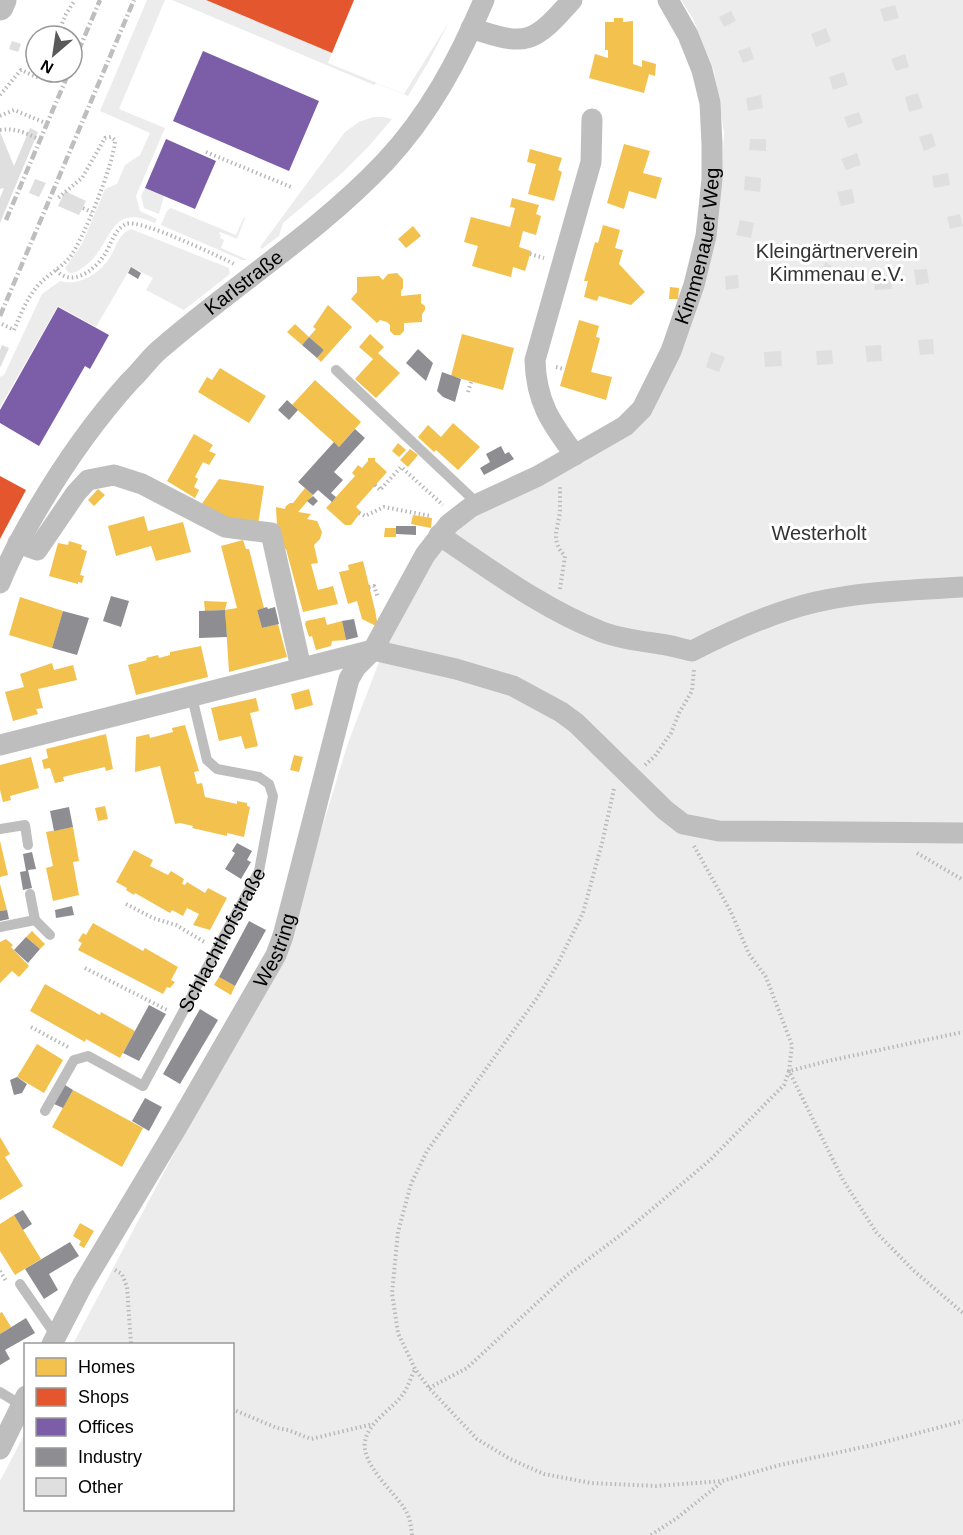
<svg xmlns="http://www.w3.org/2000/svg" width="963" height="1535" viewBox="0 0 963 1535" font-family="Helvetica,sans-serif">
	<rect width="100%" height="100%" fill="#fff"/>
	<path fill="#ececec" d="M147,0H165L119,109L165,128L136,196L140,211L157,219L155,223C108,202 114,243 86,265C80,270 76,273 69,273L65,268L82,244L105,189L117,184L125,165L140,155L150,133L100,111Z
		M172,0H206L332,53L328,63L404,94L449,22L429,61L408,96L376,83L374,85Z
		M681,0H963V1535H0V1481L25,1433L26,1510H232V1344H73L288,938L348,743L387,641L437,552L462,525L497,503L584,462L638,423L691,323L719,214L724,133L714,71L693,19Z
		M373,117H383L392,119L369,146L342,173L283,223L279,236L262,249L260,247L345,132L359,122Z
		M145,188L164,196L159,214L144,208L141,196Z
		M171,208L236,235L244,217L245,218L237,239L220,232L219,234L221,235L220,238L224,240L221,248L248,260H242L161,225L167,211Z
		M131,229L229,268L230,274L184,310L146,290L153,278L131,267L96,327L58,306L0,407V377L4,375L42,294L60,281C80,287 102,272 112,254C117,244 120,233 131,229Z"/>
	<path fill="#f2c14e" d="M614,18H623V22L633,21V64L642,67V60L656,64L655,76L649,74L644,93L589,78L595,54L608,58V50H605V22H614Z
		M624,144L650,151L643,173L662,178L656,199L629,191L624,209L607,203Z
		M530,149L562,158L558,170L562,172L554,201L528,194L536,164L527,162Z
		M512,198L539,205L536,214L541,216L536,235L523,231L519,247L531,251L525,271L513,267L511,277L472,266L478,246L464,242L471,217L510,227L515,208L510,207Z
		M603,225L620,230L615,248L623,250L619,264L645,292L631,305L599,296L597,301L584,297L588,281H584L595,242L598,243Z
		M413,226L421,236L406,248L398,239Z
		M397,273L403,279V288L401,291V296L421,294V303L425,306V310L422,314V322L404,323V331L400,335H394L390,331V325L387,322L380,320L377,323L351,299L357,292V277L379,276L383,280L388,274Z
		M670,287L679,288L678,299H669Z
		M328,305L352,327L321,362L317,358L324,350L309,337L316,329L313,327Z
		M579,320L599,326L596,337L600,338L591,372L612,377L606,400L560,386Z
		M295,324L309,337L302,345L287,332Z
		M370,334L384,347L378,353L400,373L376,398L355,379L373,359L359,347Z
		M462,334L514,348L503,390L451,376Z
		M220,368L266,396L249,423L198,392L207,377L212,380Z
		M315,380L361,422L339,447L292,405Z
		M453,423L480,447L458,470L436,450L434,452L418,437L428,425L441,437Z
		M194,434L213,445L209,451L216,454L209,465L203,462L195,477L198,479L194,487L199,490L195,498L167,481Z
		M398,443L406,450L399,457L392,451Z
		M410,449L418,455L408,467L400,460Z
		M368,458H375V461L387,472L356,507L361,512L351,525H345L326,508L355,476L352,473L358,465L362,468L368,461Z
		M219,479L264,486L258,525L231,521L199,508Z
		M305,488L313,495L298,512L311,514L307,519L317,521L322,532L320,539L314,545L318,563L311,564L318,590L333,586L338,604L303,612L286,549H284L278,545L276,507L285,509L286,506L290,503H293Z
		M98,489L105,495L94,506L88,500Z
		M413,515L432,518L431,528L411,524Z
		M144,516L148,531L183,522L191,552L156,561L151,546L116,556L108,526Z
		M385,528H396V537H384Z
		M243,540L246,549H249L264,608L257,610L262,628L278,624L287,657L229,672L225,610L237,608L221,546Z
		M69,541L82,545L81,549L87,551L80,575L84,576L82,583L78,582V584L49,576L58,543L68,545Z
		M363,561L375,610L378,627L362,619L357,601L348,604L339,572L349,570L348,565Z
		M20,597L63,611L52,648L9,635Z
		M204,601L227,602L225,610L205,611Z
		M325,617L327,625L342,621L346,640L332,641L331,646L316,650L312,636L309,637L305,624L306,621Z
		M201,646L208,677L136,695L128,665L147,660L146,658L158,655L159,658L170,655V652Z
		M52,663L54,670L73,665L77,680L38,689L43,708L36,709L38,714L13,721L5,692L24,687L20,674Z
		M309,689L313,705L295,710L291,694Z
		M256,698L259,711L250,713L258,746L245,749L241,736L219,741L211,708Z
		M185,725L199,771L194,772L197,784L202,783L205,797L237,804V801L247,803V806L250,807L244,837L227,833V836L192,828L193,826L180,823L175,824L160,766L135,772L136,737L149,734L150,738L173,732L172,728Z
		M106,734L113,769L106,771L105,767L83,772L63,777L64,781L55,783L50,768L44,769L42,760L48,758L46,749Z
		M294,755L303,757L299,772L290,770Z
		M31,757L39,788L10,796L11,800L3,802L0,790V765Z
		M105,806L108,819L98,821L95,808Z
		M73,827L79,861L73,862L79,895L53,901L46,868L53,866L46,832Z
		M0,841L8,875L0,877Z
		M134,850L153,860L150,866L168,875L171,871L184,879L182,884L185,885L187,882L205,893L208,888L227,898L210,930L193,925L199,914L187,908L183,916L172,910L170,913L135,893L134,895L126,890L127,888L116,882Z
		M0,884L7,910L0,911Z
		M93,923L143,951L145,948L178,967L171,980L175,982L170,988L167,987L163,994L78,950L82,943L78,941L83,933L86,935Z
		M32,931L45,944L40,949L26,937Z
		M6,939L13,945L11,947L29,966L19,977L12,971L0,983V942Z
		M219,977L235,986L231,995L214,985Z
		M45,984L100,1015L101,1012L135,1031L120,1058L86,1039L85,1042L30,1011Z
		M37,1044L63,1060L44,1093L17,1077Z
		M73,1090L143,1128L122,1167L52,1127Z
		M0,1137L10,1154L5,1157L23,1186L0,1200Z
		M14,1215L41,1259L15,1275L0,1251V1224Z
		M80,1223L94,1231L84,1248L79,1245L81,1241L73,1236Z
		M2,1312L11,1327L0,1334V1313Z"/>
	<path fill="#e4572e" d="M206,0H354L332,53Z
		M0,476L26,490L0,539Z"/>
	<path fill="#7b5ea7" d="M203,51L319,101L289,171L173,121Z
		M166,139L216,161L195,209L145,188Z
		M58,307L109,335L90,369L85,366L39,446L0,423V410Z"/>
	<path fill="#8d8d92" d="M131,267L141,273L138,279L128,273Z
		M309,337L324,350L317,358L302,345Z
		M418,349L433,363L426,381L406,363Z
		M442,372L461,379L455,402L443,397L437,391Z
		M287,400L298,410L289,420L278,410Z
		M355,429L365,438L334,472L343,480L331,493L336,497L332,502L318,490L313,495L298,482L334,442L339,447Z
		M501,446L505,454L509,452L514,459L484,475L480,468L490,462L486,454Z
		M313,496L318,501L313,506L307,501Z
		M396,526H416V535L396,534Z
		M111,596L129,601L121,627L103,621Z
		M267,607L268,609L275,607L279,624L262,628L257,610Z
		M225,610L227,637L199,638V611Z
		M63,611L89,618L77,655L52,648Z
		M354,619L358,637L346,640L342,621Z
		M69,807L73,827L54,831L50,811Z
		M237,843L252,851L247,860L251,862L241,879L225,869L235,853L232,851Z
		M32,852L36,869L28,870L32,888L23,890L20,872L26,871L23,854Z
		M72,906L74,915L56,918L55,910Z
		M7,910L9,919L0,921V911Z
		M249,921L266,930L235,986L219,977Z
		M26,937L40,949L28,963L14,950Z
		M149,1005L166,1014L139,1061L123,1053Z
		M200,1009L218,1020L180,1084L163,1074Z
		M17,1077L27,1084L22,1093L14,1095L10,1080Z
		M65,1085L73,1090L63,1108L54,1104Z
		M145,1098L162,1107L149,1131L132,1121Z
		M23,1210L32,1224L23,1230L14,1215Z
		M70,1242L79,1256L49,1274L58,1290L44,1299L25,1269Z
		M26,1318L35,1333L5,1350L10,1359L0,1365V1334Z"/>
	<path fill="#dfdfdf" d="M895,5L899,18L884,22L880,9Z
		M731,11L736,21L724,27L719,17Z
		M826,28L831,41L816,47L811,34Z
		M12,41L21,44L18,52L9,49Z
		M750,47L754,59L743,63L738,51Z
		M905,54L909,67L896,71L891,59Z
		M844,72L848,85L833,90L829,77Z
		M918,93L923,108L909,112L905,97Z
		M761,95L763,108L748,111L746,98Z
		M859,112L863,123L848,128L844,117Z
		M30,128L38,132L0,223V198L4,188L0,189V132L14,166Z
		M932,133L936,146L924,151L919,137Z
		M750,139H766V151L749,150Z
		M857,153L861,165L846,170L841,159Z
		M948,173L950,185L934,188L932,176Z
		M745,176L761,178L760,192L744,190Z
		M35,179L46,183L39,197L29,193Z
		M852,189L855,203L841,206L837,192Z
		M65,191L86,201L79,215L58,206Z
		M960,214L963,226L950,229L947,217Z
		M740,220L754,223L751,238L736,235Z
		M826,262L838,271L828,284L817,275Z
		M927,269L929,283L916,285L914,270Z
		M738,275L739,288L726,290L725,276Z
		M890,275L892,289L875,290L873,276Z
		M933,339L934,354L920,355L918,340Z
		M2,345L9,348L0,368V350Z
		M881,345L882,361L867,362L865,346Z
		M832,350L833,364L817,365L816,351Z
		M781,351L782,366L765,367L764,352Z
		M711,352L725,357L719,372L706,367Z"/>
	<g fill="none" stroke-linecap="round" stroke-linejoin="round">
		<path stroke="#b9b9b9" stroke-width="4" stroke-dasharray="1.5 3" stroke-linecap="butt" d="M57,36L66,14L75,0
			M0,95L21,70L39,78L42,72
			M0,116L14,110L43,122
			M0,130C14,128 24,132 36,138
			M206,152L291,187
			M83,208L92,212
			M530,254L544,258
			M56,270C72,288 95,270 105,254C111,244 115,229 126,224C139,218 218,256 234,264
			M2,324L14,330C20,316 26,300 36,288C45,276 60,269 70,257C83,240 115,161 115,140L111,137L105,138L82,178L58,198
			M556,367L564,369
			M468,392L471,382
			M375,485L380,490L401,467L443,505
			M359,513L365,516L384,507L431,516
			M369,587L374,586L378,598
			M560,589L565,556C550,541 558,529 560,511C560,503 560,494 560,486
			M645,765L655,756L671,733L679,713L692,691L694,670
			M614,789L602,843L583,913L557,965L537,998L427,1151L411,1184L398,1232L392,1293L398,1333L415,1369L429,1388L477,1439L510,1459L544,1474L591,1483L656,1486L722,1481L780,1465L877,1444L963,1421
			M694,846L731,912L749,954L766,977L792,1045L789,1071L843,1180L876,1232L913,1270L963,1313
			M917,853L963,880
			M126,904L153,918L176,925L206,943
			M85,968L169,1011
			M31,1027L68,1047
			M115,1270L122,1274L127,1287L131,1344
			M0,1271L6,1281
			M429,1388L467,1368L567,1275L626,1231L709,1161L784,1085L789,1071L828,1061L963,1032
			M232,1409L277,1428L288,1430L311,1439L373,1424
			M412,1535C411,1526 410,1516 404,1508C393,1491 361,1464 365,1441C369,1421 392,1410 403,1394C408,1387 411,1377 415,1369
			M651,1535L677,1518L722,1482"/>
		<g stroke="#bebebe" stroke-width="10">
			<path d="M336,370L478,504"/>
			<path d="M0,829L25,825L28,845"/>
			<path d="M35,920L50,935"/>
			<path d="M0,927L35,920L30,894"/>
			<path id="s1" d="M45,1111L74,1060L88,1056L143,1086L259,871L273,796L269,784L259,777L217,769L207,760L192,697"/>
			<path d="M20,1284L56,1336"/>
			<path d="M0,1392L21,1405"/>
		</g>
		<g stroke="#bebebe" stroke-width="21">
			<path d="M471,28C527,47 533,44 572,0"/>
			<path d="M575,455C551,423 536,402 535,360L591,162L592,119"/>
			<path d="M439,535C491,570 543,609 602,632C621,639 640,641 660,644C671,645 681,649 692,651C731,631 773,612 816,602C864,591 914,590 963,587"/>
			<path d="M18,543L37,550L76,493L88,480L114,475L142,484L225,527L271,533L301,668"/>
			<path id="s2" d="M0,583C10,557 23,534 37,510C64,464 94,421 130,381C140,372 148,360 158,351C232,286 317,234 385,162C429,115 459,59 484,0"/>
			<path d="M0,745L373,650L456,669L513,686L561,712L576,723L665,810L683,824L719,831L963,833"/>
			<path id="s3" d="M52,1344L83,1284L177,1127L276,955L283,936L349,679L356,667L373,650L425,555L449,524L471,507L538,476L625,426L642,409L671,351L694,285L706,236L712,179V144L710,103L702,70L688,35L668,0"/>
			<path d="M0,1449L26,1396"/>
		</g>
		<path stroke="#bebebe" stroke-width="27" d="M0,7L3,0"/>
		<path stroke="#bebebe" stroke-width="4.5" stroke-dasharray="9 3 1.5 3" stroke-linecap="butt" d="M72,66L100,0
			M6,220L69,72
			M0,316L134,0"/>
	</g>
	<g text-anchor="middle" stroke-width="6" stroke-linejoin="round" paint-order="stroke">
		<g font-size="20" fill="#000" stroke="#fff">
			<text dy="7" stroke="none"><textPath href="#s3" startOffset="1320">Kimmenauer Weg</textPath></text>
			<text dy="7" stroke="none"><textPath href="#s2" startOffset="392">Karlstraße</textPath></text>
			<text dy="7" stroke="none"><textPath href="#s1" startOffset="302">Schlachthofstraße</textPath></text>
			<text dy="7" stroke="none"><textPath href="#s3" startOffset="453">Westring</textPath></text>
		</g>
		<g font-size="20" fill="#333" stroke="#fff">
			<text x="837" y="258">Kleingärtnerverein<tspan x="837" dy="23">Kimmenau e.V.</tspan></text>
			<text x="819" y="540">Westerholt</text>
		</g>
	</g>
	<rect x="24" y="1343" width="210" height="168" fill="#ffffff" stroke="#999999" stroke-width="1.5"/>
	<rect x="36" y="1358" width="30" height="18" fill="#f2c14e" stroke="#999999" stroke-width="1.5"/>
	<text x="78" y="1373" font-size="18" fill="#000000">Homes</text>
	<rect x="36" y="1388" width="30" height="18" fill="#e4572e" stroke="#999999" stroke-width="1.5"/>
	<text x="78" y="1403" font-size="18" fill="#000000">Shops</text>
	<rect x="36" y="1418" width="30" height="18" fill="#7b5ea7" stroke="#999999" stroke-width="1.5"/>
	<text x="78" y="1433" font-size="18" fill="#000000">Offices</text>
	<rect x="36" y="1448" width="30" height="18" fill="#8d8d92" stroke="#999999" stroke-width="1.5"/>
	<text x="78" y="1463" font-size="18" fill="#000000">Industry</text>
	<rect x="36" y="1478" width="30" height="18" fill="#dfdfdf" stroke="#999999" stroke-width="1.5"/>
	<text x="78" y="1493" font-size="18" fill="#000000">Other</text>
	<g transform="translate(54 54) rotate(209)"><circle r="28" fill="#ffffff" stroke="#999999" stroke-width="1.5"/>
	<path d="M0-4.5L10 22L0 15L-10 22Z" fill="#595959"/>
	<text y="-9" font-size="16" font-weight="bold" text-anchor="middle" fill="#000000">N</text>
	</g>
</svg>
